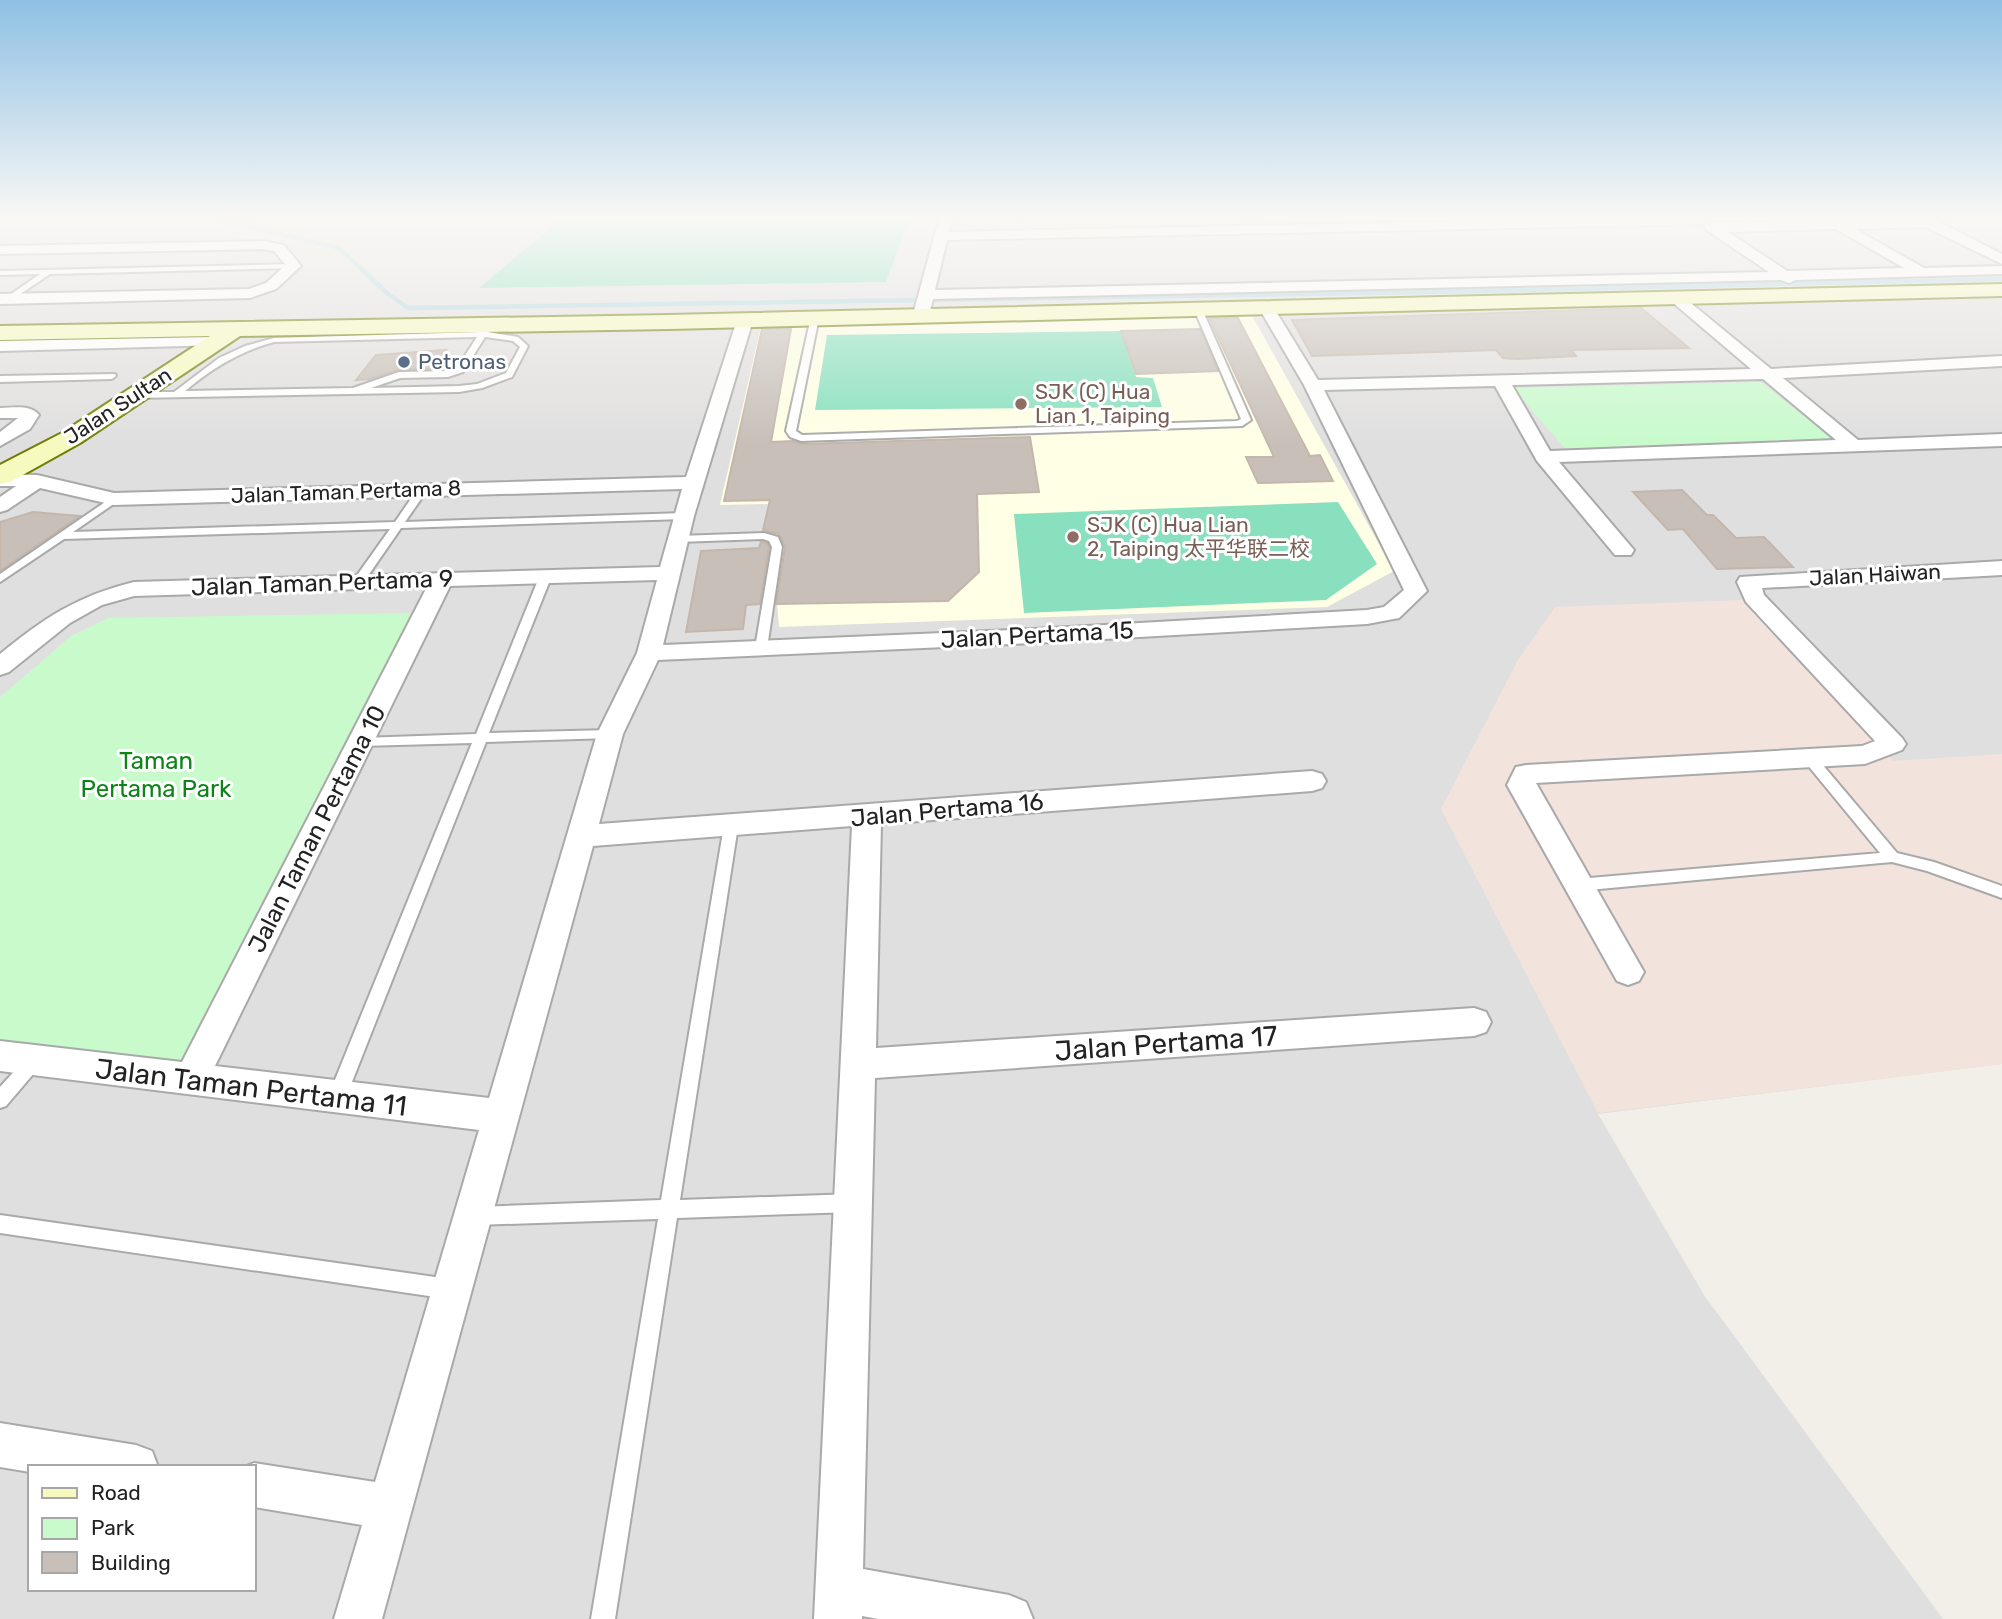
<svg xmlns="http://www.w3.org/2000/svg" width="2002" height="1619" viewBox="0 0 2002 1619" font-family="Rubik,'Noto Sans SC',sans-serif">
	<rect width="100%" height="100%" fill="#f2efe9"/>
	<path fill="#e0dfdf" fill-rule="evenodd" d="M0,219H2002V1064L1598,1114L1704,1295L1943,1619H0ZM30,1467H254V1589H30Z"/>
	<path fill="#ffffe5" d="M1249,310L1394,571L1327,607L779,627L769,504L720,505L762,322Z"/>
	<path fill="#f3e3dd" d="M1742,600L1893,761L2002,754V1064L1598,1113L1441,809L1518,660L1555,607Z"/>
	<path fill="#c8facc" d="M1761,382L1830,437L1823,444L1568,452L1513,388Z
		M413,613L183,1065L0,1042V697L71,636L108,618Z"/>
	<path fill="#88e0be" d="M561,219H909L886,282L479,288Z
		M1121,331L1136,377L1153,378L1162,407L815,410L827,335Z
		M1338,502L1377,564L1326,600L1024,613L1014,514Z"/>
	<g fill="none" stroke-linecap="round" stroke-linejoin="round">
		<path stroke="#aad3df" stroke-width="4.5" d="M217,219L339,248L388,294L408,308L1433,292L2002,279"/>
	</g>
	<path fill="#c7bfb8" stroke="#c4b6ab" stroke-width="2" d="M1641,308L1689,348L1571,350L1576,356L1517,359L1503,358L1496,350L1312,356L1292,320Z
		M1209,318H1238L1310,456L1320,455L1333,481L1258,483L1246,457H1274Z
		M762,329H791L771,442L793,441L801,444L1030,437L1039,492L977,494L979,572L948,601L776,604L785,547L779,534L763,530L770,500L724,501Z
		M1200,329L1218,371L1136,374L1121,331Z
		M446,350L432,369H399L370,379L356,380L376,355Z
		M1682,490L1707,515H1713L1736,538L1764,537L1793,567L1717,569L1683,529L1668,530L1633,492Z
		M33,512L80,516L0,571V522Z
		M761,542L767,543L769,547L760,604L746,605L743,629L686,632L701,551L759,548Z"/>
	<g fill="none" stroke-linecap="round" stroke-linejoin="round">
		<defs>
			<path id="lane" d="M294,264L297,268L50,274L10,301H7V297L40,274L0,275V271Z
				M1198,307L1202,309L1251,420L1242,426L801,441L790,437L786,431L811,317L815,315L819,317L796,431L802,435L1237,421L1241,419L1194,309Z
				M483,327H489L488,332L518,337L528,346L512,377L482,388L459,392L136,398L132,395L136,392H174L219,358L245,346L274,338L480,332ZM477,337L457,368L447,371L399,372L353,388L185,391C211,369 240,351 274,342ZM485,337L513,341L520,347L506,373L477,384L459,386L371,388L400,378L448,377L463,372Z
				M115,374L116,376L112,379L0,382V376Z
				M423,486L428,489L405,522L684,513L689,516L684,519L401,528L363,583L359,584L353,581L390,529L64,539L0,582V574L114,496L119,499L118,501L73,532L395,522L419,487Z
				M764,533L778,537L782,547L767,648L761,652L755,648L772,547L769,541L763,539L678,542L673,539L678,536Z
				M546,572L552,575L489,733L610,730L617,734L610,738L486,742L346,1097L343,1103L337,1105L331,1103L328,1097L472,743L361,746L354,742L361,738L476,734L540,575Z
				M1811,755L1816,757L1897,853L1934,862L2002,886V898L1927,871L1892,862L1578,891L1573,889L1571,885L1573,881L1578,879L1880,853L1806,763L1804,760L1806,757Z
				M731,821L738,826L680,1200L853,1194L860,1197L862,1203L860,1209L853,1212L677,1218L615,1619H591L658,1219L475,1225L468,1223L465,1216L468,1209L475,1207L661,1200L724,826Z
				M34,1053L40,1056L43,1061L40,1066L6,1106L0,1108V1087L28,1056Z
				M0,1215L449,1279L456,1282L459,1289L456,1296L449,1299L0,1233Z"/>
			<path id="street" d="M939,219H951L949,232L1579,219L1708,220L1701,224L947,240L935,290L1769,272L1705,229V223L1914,219L1935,220L2002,254V264L1926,227L1855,229L1924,268L2002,266V274L1796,280L1789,283L1781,280L933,299L930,311L922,316L914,311ZM1836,229L1904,268L1787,271L1728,232Z
				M263,241L284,245L301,266L276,289L250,298L0,304V294L249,289L266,283L286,265L274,251L263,249L0,254V246Z
				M1676,293L1681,295L1771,369L2002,356V366L1783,378L1858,440L2002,434V446L1559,462L1634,550L1631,555H1615L1537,461L1495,386L1324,390L1427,591L1399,618L1367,624L1034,643L658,660L623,734L599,824L1312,771L1322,774L1326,781L1322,788L1312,791L881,824L876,1048L1474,1008L1486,1012L1491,1022L1486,1032L1474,1036L875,1078L863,1569L1009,1595L1026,1602L1033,1619H878L862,1616V1619H814L852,826L593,846L382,1619H334L362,1525L254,1507V1467H244L254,1463L375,1482L479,1130L0,1071V1041L182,1062L427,587L134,596L102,605L70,623L9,672L0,675V654C44,618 77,596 134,582L660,567L682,489L114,505L40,488L7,510L0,512V497L16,486H0V474L37,475L114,493L686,477L737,320L745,315L753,320L694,516L663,645L1034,629L1367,610L1384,607L1404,590L1304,385L1259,308L1262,305H1272L1318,380L1751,369L1671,301L1668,298ZM1763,379L1836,440L1550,451L1512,385ZM657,580L637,653L597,734L489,1098L215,1066L450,586Z
				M216,337L224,342L222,345L0,351V341Z
				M0,408C13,408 30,404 39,415L30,429L0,446V432L18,418H0Z
				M2002,561V575L1762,588L1764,595L1902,738L1906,744L1902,750L1865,764L1536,783L1644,972L1639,981L1628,985L1617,981L1507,785L1516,767L1526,765L1862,746L1875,741L1746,602L1737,582L1740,577Z
				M0,1423L136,1445L152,1451L158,1467H30V1472L0,1467Z"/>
			<path id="secondary" d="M2002,284V296L669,329L240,336L80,443L10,482L0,484V465L62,433L210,336L0,340V326L669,315Z"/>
		</defs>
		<use href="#lane" stroke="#a9a9a9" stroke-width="4"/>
		<use href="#street" stroke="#a9a9a9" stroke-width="4"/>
		<use href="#secondary" stroke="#707d05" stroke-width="4"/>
		<use href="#lane" fill="#fff" fill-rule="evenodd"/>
		<use href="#street" fill="#fff" fill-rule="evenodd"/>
		<use href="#secondary" fill="#f7fabf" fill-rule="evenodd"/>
	</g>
	<linearGradient id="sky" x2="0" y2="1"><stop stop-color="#8fc0e4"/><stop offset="0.49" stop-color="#f9f8f5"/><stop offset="1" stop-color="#f9f8f5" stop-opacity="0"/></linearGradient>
	<rect width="2002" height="445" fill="url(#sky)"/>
	<circle fill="#5c6f8a" stroke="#fff" stroke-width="2.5" cx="404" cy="362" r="7"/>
	<g fill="#8d6e63" stroke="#fff" stroke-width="2.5">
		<circle cx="1021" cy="404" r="7"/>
		<circle cx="1073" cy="537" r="7"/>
	</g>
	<g text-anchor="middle" stroke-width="6" stroke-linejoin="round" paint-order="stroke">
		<g font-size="21" fill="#4e5e75" stroke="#fff" text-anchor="start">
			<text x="418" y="369">Petronas</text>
		</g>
		<g font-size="21" fill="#785e54" stroke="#fff" text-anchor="start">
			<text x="1035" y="399">SJK (C) Hua<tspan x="1035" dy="24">Lian 1, Taiping</tspan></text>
			<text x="1087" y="532">SJK (C) Hua Lian<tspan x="1087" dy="24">2, Taiping 太平华联二校</tspan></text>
		</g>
		<g font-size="21" fill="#222" stroke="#fff">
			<text transform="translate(118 406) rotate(-33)" y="7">Jalan Sultan</text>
			<text transform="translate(346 492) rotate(-2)" y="7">Jalan Taman Pertama 8</text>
			<text transform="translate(1875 575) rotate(-3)" y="7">Jalan Haiwan</text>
		</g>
		<g font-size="24" fill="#222" stroke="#fff">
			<text transform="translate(322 583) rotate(-2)" y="8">Jalan Taman Pertama 9</text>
			<text transform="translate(1037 635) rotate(-3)" y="8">Jalan Pertama 15</text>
			<text transform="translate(947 810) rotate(-5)" y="8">Jalan Pertama 16</text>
			<text transform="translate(317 829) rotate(-63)" y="8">Jalan Taman Pertama 10</text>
		</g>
		<g font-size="24" fill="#0c8416" stroke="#fff">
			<text x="156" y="769">Taman<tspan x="156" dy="28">Pertama Park</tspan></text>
		</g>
		<g font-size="28" fill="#222" stroke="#fff">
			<text transform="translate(1166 1043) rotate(-4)" y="10">Jalan Pertama 17</text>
			<text transform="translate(251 1087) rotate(7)" y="10">Jalan Taman Pertama 11</text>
		</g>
	</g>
	<rect x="28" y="1465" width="228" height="126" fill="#ffffff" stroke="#a7a7a7" stroke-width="2"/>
	<rect x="42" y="1488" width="35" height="10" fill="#f7fabf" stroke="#a7a7a7" stroke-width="2"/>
	<text x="91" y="1500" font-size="21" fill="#222222">Road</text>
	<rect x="42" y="1518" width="35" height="21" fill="#c8facc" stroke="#a7a7a7" stroke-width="2"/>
	<text x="91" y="1535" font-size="21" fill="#222222">Park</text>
	<rect x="42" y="1552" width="35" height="21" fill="#c7bfb8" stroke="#a7a7a7" stroke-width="2"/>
	<text x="91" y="1570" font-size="21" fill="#222222">Building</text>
</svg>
